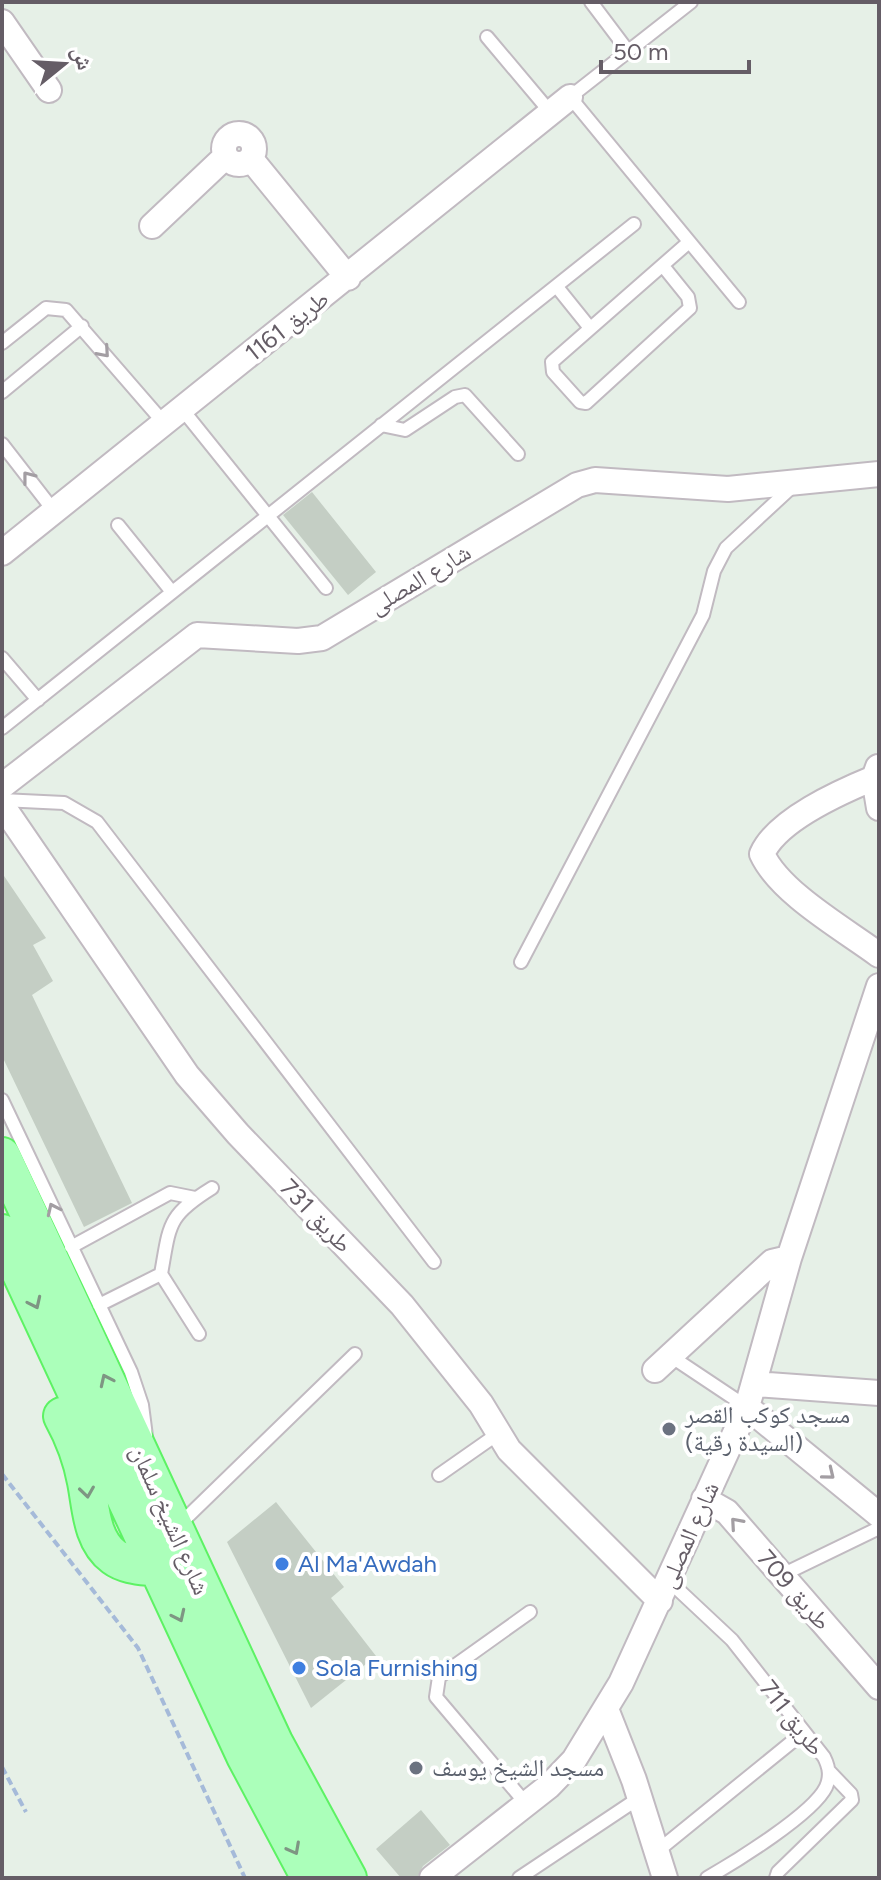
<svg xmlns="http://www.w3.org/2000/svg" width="881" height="1880" viewBox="0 0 881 1880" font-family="Figtree,'Noto Naskh Arabic',sans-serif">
	<rect width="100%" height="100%" fill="#e6f0e7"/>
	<path fill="#c4cec4" d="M312,492L376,572L348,595L283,515Z
		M2,873L46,938L33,945L53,981L32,995L132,1203L84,1227L2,1056Z
		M276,1502L344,1587L331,1598L376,1656L311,1708L227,1542Z
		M421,1810L450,1845L423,1866L417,1878H401L376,1849Z"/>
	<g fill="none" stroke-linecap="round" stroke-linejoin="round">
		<defs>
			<path id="lane" d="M591,2L628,51
				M691,2L570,97L739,302
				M487,37L551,113
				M663,266L688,297L690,308L586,403L580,402L553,372L552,362L689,242
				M557,287L590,328
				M2,343L46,308L66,310L164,423
				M2,392L82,326
				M182,409L326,588
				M381,425L405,430L455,397L465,395L518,454
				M2,444L54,511
				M118,525L172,592
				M2,658L38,700
				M2,728L634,224
				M2,800L64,803L97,822L434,1262
				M521,962L703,615L714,571L726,548L794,485
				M2,1100L131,1372L142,1405L146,1436
				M71,1247L170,1193L195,1198
				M161,1274C170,1224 167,1216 212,1188
				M99,1305L161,1274L199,1334
				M669,1355L747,1407
				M439,1475L499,1433
				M182,1522L355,1354
				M782,1575L879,1528
				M669,1581L732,1640L824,1757C829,1767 831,1776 826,1787C813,1814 735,1862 707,1878
				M528,1806L436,1697L439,1677L530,1612
				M655,1853L804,1732
				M519,1878L639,1798
				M776,1878L778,1872L852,1800L851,1794L829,1771"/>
			<path id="street" d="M2,22L49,90
				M224 149a15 15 0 1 1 30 0a15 15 0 1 1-30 0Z
				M251,159L348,278
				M152,226L225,157
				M2,553L570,97
				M878,767L874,778L879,808
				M874,778C840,792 777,820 762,854C780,893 844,929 879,955
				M2,786L197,635L298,641L322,638L577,485L595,480L728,489L879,474
				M2,805L187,1075L238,1134L402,1305L481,1404L509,1450L660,1601
				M655,1370L772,1262L789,1258
				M755,1384L879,1393
				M747,1407L879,1515
				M704,1499L727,1512L879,1687
				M606,1709L634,1780L665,1878
				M432,1878L549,1786L574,1760L621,1683L747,1407L789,1258L879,986"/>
			<path id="primary" d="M2,1156L274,1742L348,1878
				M2,1233L245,1756L310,1878
				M62,1416C73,1436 82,1460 86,1482C91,1507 91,1540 114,1557C126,1566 143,1566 157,1568"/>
		</defs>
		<use href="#lane" stroke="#c1bac1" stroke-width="16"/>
		<use href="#street" stroke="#c1bac1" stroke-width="28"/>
		<use href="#primary" stroke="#5df264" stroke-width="40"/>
		<path stroke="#a5bad9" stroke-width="4" stroke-dasharray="8 4" stroke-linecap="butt" d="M2,1474L138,1648L245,1878
			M2,1767L26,1812"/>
		<use href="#lane" stroke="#fff" stroke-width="12"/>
		<use href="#street" stroke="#fff" stroke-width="24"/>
		<use href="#primary" stroke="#abffba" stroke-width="36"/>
	</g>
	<defs><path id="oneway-chevron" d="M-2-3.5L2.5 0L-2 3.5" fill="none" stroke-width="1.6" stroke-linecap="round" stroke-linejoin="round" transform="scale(2)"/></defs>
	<g stroke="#a39ea3">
		<use href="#oneway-chevron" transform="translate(104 352) rotate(49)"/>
		<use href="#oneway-chevron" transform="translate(28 477) rotate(-128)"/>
		<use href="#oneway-chevron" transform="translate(53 1209) rotate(-115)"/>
		<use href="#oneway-chevron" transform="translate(829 1474) rotate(39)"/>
		<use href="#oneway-chevron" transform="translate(736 1523) rotate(-131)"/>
	</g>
	<g stroke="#7e9683">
		<use href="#oneway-chevron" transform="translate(35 1303) rotate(65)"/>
		<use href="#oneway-chevron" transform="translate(106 1380) rotate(-115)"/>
		<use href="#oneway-chevron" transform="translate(87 1492) rotate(82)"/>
		<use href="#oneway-chevron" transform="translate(179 1616) rotate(65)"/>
		<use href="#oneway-chevron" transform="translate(294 1849) rotate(62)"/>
	</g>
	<g fill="#6b7280" stroke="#fff" stroke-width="3">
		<circle cx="669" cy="1429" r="8"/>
		<circle cx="416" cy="1768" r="8"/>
	</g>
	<g fill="#3f7fe0" stroke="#fff" stroke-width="3">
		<circle cx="282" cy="1564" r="8"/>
		<circle cx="299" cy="1668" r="8"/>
	</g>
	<g text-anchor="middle" stroke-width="8" stroke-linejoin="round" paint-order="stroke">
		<g font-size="24" fill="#655d66" stroke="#fff">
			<text transform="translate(287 326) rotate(-38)" y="8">طريق 1161</text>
			<text transform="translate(420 579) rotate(-31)" y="8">شارع المصلى</text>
			<text transform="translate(316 1216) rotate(46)" y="8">طريق 731</text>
			<text transform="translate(170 1520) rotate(66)" y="8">شارع الشيخ سلمان</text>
			<text transform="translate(689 1535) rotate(-66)" y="8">شارع المصلى</text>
			<text transform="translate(794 1590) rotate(49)" y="8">طريق 709</text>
			<text transform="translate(792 1718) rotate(52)" y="8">طريق 711</text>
		</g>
		<g font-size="24" fill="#5b616d" stroke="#fff" text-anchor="start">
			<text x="685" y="1423">مسجد كوكب القصر<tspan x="685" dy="28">(السيدة رقية)</tspan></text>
			<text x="432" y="1776">مسجد الشيخ يوسف</text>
		</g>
		<g font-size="24" fill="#366cbe" stroke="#fff" text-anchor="start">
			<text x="298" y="1572">Al Ma'Awdah</text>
			<text x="315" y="1676">Sola Furnishing</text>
		</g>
	</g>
	<rect width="881" height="1880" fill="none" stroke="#655d66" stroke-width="8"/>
	<g transform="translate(64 64) rotate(72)" stroke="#ffffff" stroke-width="6" paint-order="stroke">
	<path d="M0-6L14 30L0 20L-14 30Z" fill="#655d66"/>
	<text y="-12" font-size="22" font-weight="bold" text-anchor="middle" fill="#655d66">ش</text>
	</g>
	<path d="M601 60v12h148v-12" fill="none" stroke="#655d66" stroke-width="4"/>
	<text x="613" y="60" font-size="24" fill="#655d66" stroke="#ffffff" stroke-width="6" paint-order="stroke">50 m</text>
</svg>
